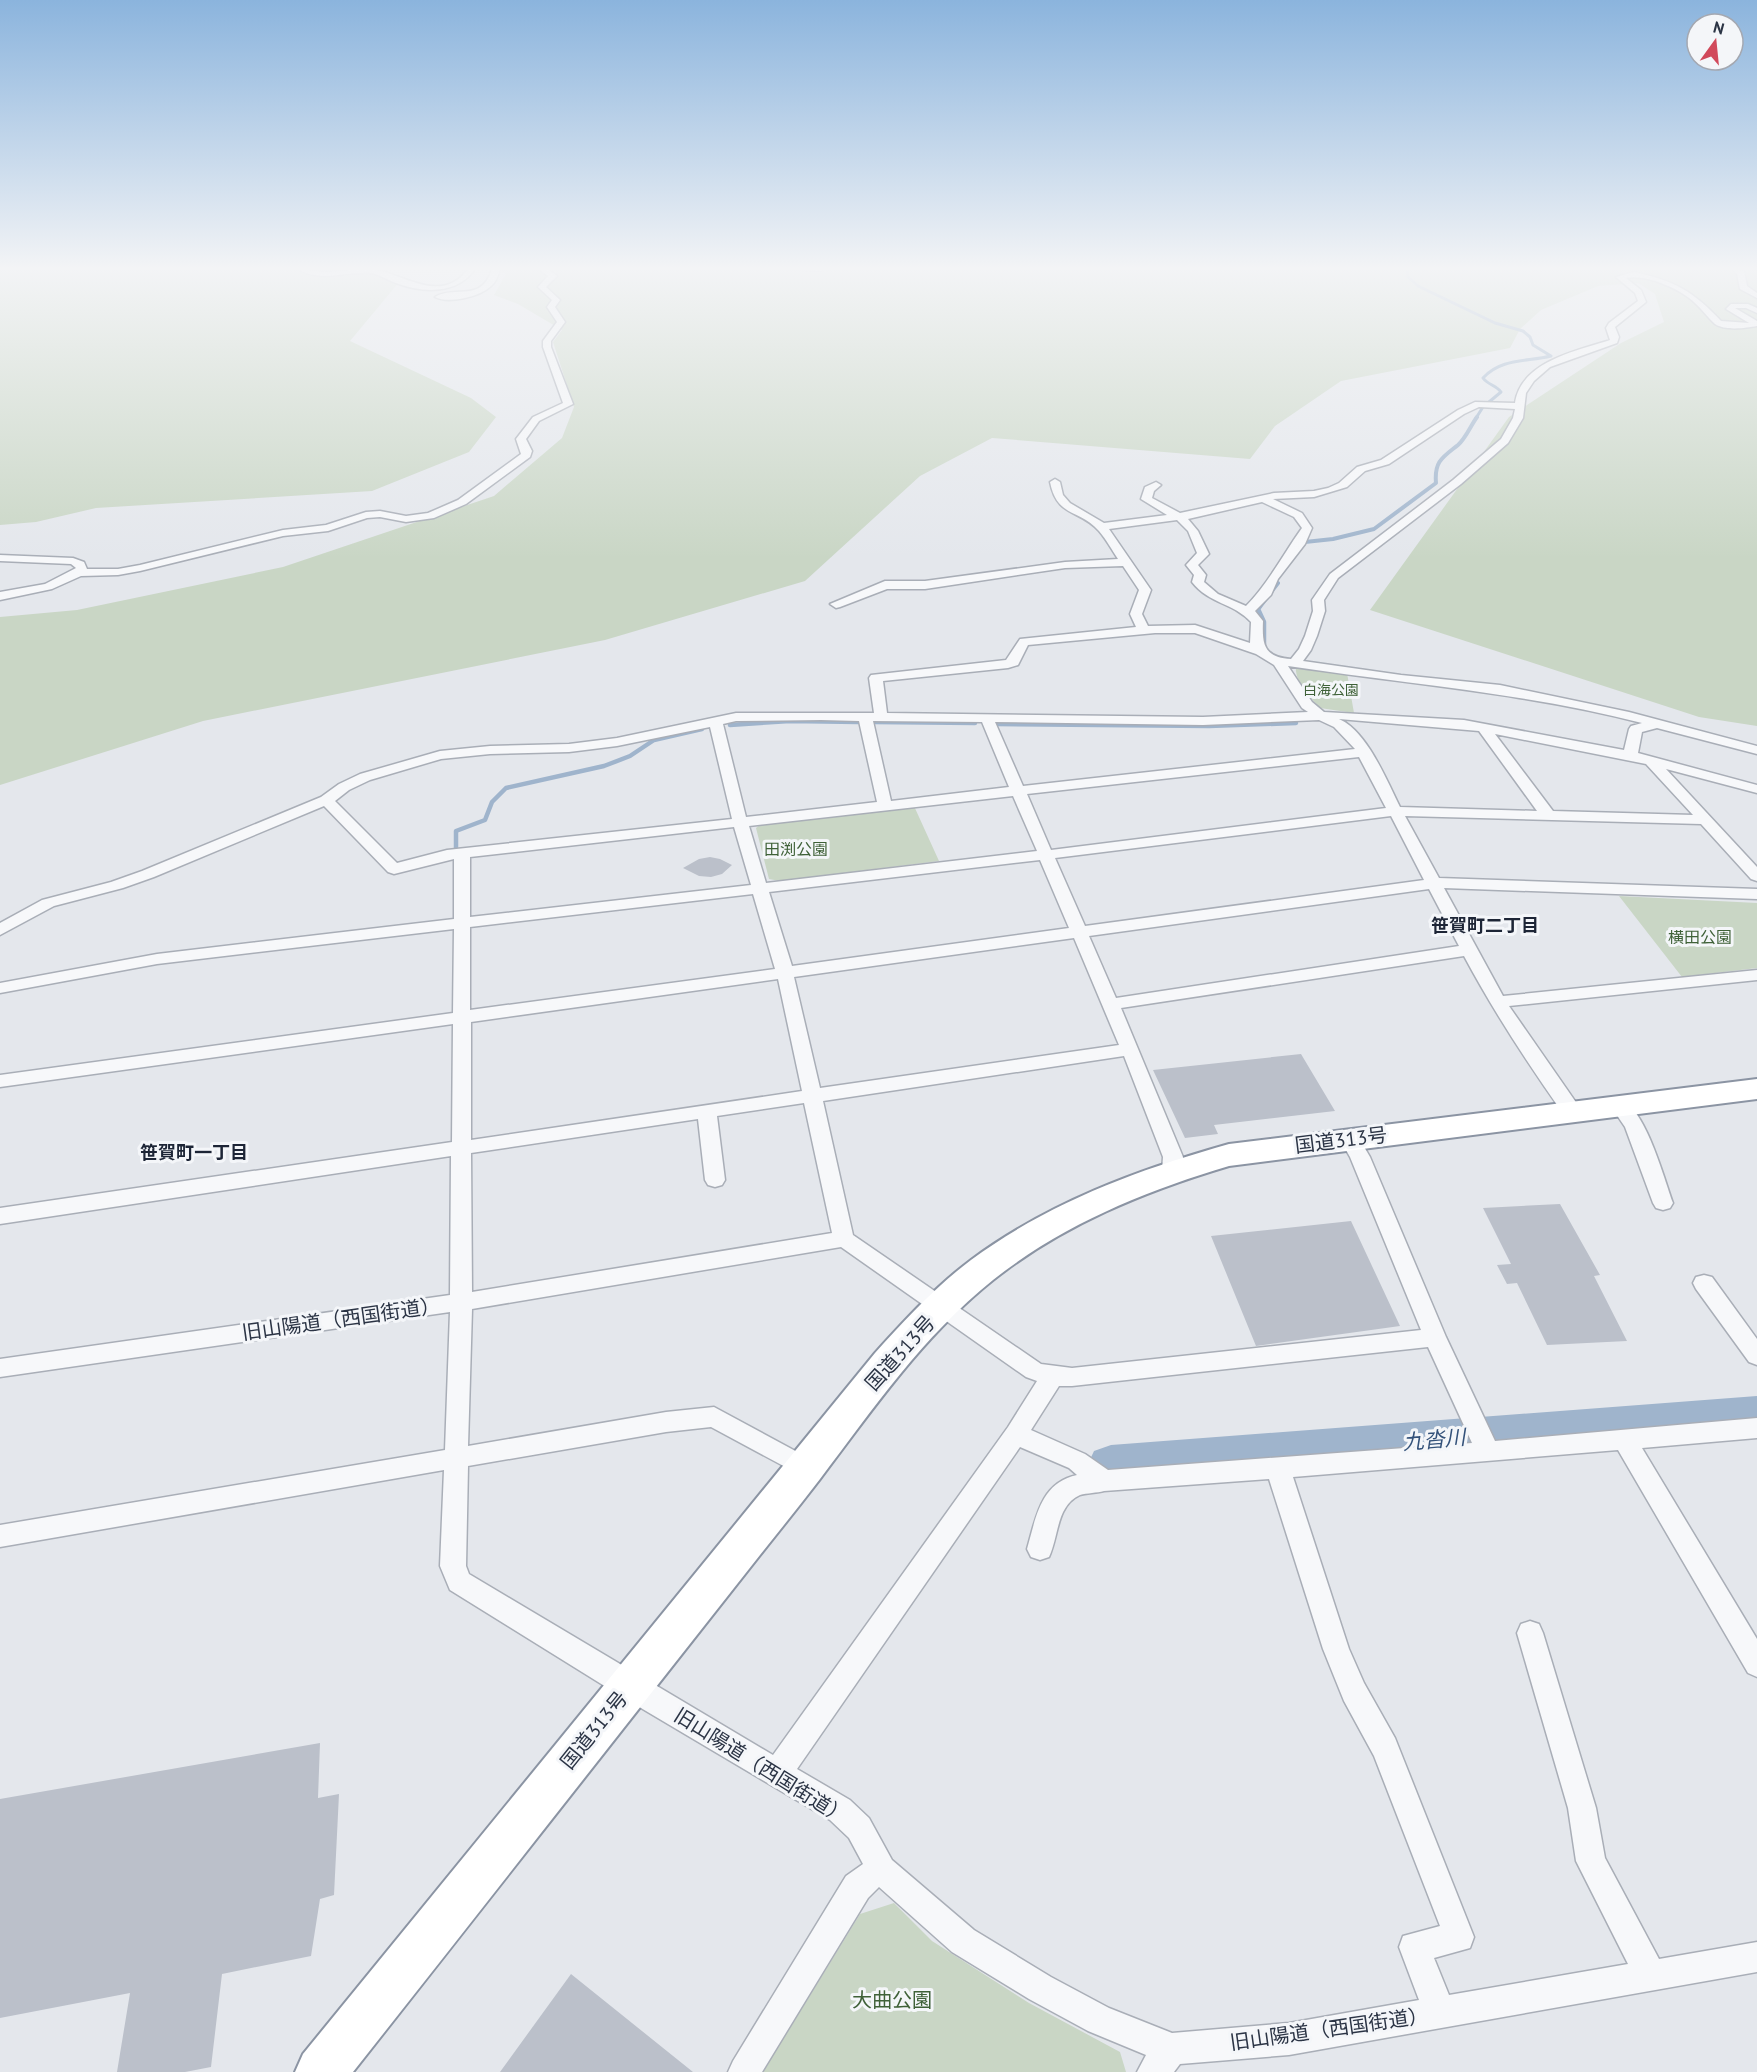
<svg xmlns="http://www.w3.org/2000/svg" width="1757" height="2072" viewBox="0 0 1757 2072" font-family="'PT Sans','Noto Sans JP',sans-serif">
	<rect width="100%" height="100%" fill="#e4e7ec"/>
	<path fill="#c9d6c5" d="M0,269H384L400,281L350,341L471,398L496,417L469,452L372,491L96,508L36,522L0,525Z
		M490,269H1757V726L1699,717L1370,610L1509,417L1621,343L1664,322L1655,294L1638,283L1598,286L1541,310L1520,329L1510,348L1341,381L1275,426L1250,459L992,438L920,476L805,581L605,640L203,721L0,785V617L77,610L283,567L494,496L562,438L574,407L553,342L562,330L518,304L494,295L506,274Z
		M1296,665L1347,673L1354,713L1320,708C1309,696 1294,682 1296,665Z
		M914,806L939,861L780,881L769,879L756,828L761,824Z
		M1619,896L1757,903V968L1682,977Z
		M894,1903L932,1941L1029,2003L1120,2052L1126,2072H763L860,1914Z"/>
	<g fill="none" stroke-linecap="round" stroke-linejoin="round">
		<path stroke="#9fb4cc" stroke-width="3" d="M1407,269L1408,277L1418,286L1495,323L1523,331L1530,337L1533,345L1551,356C1527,362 1501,358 1483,378C1488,385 1496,385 1501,392L1483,407L1476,418"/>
		<path stroke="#9fb4cc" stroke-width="4" d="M1305,542L1333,539L1374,529L1436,483C1434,461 1443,457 1458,445C1466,438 1471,425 1477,417
			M1259,608L1278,583"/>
		<path stroke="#9fb4cc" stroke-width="4.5" d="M1260,606L1258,609L1264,622V644
			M874,722L975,723
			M996,724L1209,726L1296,723
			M730,725L790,721L858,722
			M456,849V831L485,820L492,802L506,788L604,766L630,756L654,740L702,729"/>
		<path fill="#9fb4cc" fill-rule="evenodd" d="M1757,1396V1434L1111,1487L1094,1481L1087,1466L1094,1451L1111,1445Z"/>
	</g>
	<path fill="#bbc0ca" d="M710,857L720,859L732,865L722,874L711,877L699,876L683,868L699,859Z
		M1301,1054L1335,1111L1214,1125L1218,1134L1185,1138L1153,1070Z
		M1560,1204L1600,1275L1594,1276L1627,1341L1547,1345L1517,1283L1507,1284L1497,1265L1511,1264L1483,1208Z
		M1351,1221L1400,1326L1256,1346L1211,1236Z
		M320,1743L318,1798L339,1794L334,1895L320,1899L311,1956L222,1974L211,2067L185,2072H117L130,1993L0,2018V1799Z
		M571,1974L693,2072H500Z"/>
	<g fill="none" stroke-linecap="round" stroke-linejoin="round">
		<defs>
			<path id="minor" d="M298,269C307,269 316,272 326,272C341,272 357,268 372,269C403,273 441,306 468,269H475C457,295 423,293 396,283C387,280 379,274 370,273C346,271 320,283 298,269Z
				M492,269H500C498,276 496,282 491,286C480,297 448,304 435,297C455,285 482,303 492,269Z
				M539,269H548L557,276L546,287L560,300L555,307L565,322L551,341V347L573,404L539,421L526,439L532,451L530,457L466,504L434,518L406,522L380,517L367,518L328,531L283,536L140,571L118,575L81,576L52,589L0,600V592L45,584L76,568L71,564L0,561V555L73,558L84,562L87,569H118L140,565L283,530L326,525L366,512L380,511L406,516L428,513L458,500L521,454L516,439L533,417L563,403L543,347V341L557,322L547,307L552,300L538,287L548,276Z
				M792,269H823L820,271Z
				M1733,269L1744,271L1747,286L1757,293V298L1740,289L1737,274Z
				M1634,272C1675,281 1693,291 1721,321L1749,323L1726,309L1731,304H1748L1757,308V313L1746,308H1735L1757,321V326C1746,328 1725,331 1715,324C1708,318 1702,309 1695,303C1681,289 1646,274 1626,278L1641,290L1646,302L1615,327L1619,337L1617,343L1550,367L1534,381L1526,393L1523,418L1508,443L1461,484L1338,578L1324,600L1325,611L1317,636L1311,650L1303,661L1401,675L1500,685L1629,712L1757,746V754L1657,728L1642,732L1638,753L1757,785V793L1666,769L1757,867V881L1751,879L1701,824L1405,816L1439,878L1757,889V899L1444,888L1503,996L1757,970V980L1509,1006L1582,1111L1579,1116L1572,1117L1565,1116C1528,1064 1494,1012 1464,956L1121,1008L1183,1157L1182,1171L1179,1176L1172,1178L1165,1176L1162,1171L1163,1157L1124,1056L823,1101L853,1235L1041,1364L1072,1368L1421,1330L1350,1157L1339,1138L1342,1133L1349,1131L1356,1133L1370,1157L1446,1337L1495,1441L1757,1418V1438L1642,1448L1757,1639V1677L1748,1673L1618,1450L1293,1477L1349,1649L1364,1683L1395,1738L1474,1937L1470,1948L1434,1958L1449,1995L1628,1964L1576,1861L1568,1808L1517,1633L1521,1624L1530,1621L1539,1624L1543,1633L1596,1808L1605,1858L1659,1959L1757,1942V1972L1289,2055L1180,2064L1174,2072H1137L1146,2055L1088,2031L1029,1999L952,1952L879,1887L868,1898L762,2072H728L733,2061L846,1876L863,1864L849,1838L830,1820L619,1695L450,1590L440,1566L444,1470L0,1547V1525L445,1450L450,1312L0,1377V1359L450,1295L451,1156L0,1224V1208L452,1142L453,1024L0,1087V1075L453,1013L454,929L157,964L0,993V983L157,954L454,919V859L394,874L388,872L324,806L154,877L123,888L54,906L0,935V923L42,900L111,882L142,871L321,797L339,784L360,774L440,751L490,746L569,744L617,738L736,713H874L869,678L871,675L1006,660L1020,639L1136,627L1130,614L1139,590L1123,566L1065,568L925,589H887L840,607L836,608L830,604L885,581H925L1065,562L1118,559C1112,550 1106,539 1099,531C1080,509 1057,518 1050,482L1055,479L1060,482L1063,495L1070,503L1104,523L1167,515L1141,499L1145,487L1156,482L1161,485L1154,491L1152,498L1180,513L1274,493L1314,491L1328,488L1339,483L1357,467L1381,460L1458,410L1475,402L1515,403C1521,361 1577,351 1610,340L1606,328L1609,323L1638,301L1635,293L1616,277ZM1479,407L1515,409L1513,418L1501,439L1453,480L1330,574L1312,600L1313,611L1305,636L1299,649L1291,659C1264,657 1262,645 1263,621L1255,611L1271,595L1278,579L1305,544L1312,528L1302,513L1273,499L1314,497L1347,487L1365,471L1389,464L1464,414ZM1262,502L1294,517L1302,528C1284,553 1268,584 1246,606L1218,594L1204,582L1206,575L1198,565L1209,554L1198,531L1188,519ZM1177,520L1188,531L1197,553L1186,565L1194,575L1192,582C1209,604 1234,603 1251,622L1250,643L1195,625L1148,626L1142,614L1151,590L1109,529ZM1155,633H1195L1256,654L1274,665L1302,708L1308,712L1203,717L887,713L883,681L1008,668L1018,665L1028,645ZM1288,666C1406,684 1526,693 1642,723L1631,726L1629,729L1624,750L1464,720L1324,712L1312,702ZM1339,719L1479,731L1537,811L1400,807C1387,781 1367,731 1339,719ZM821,720L859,721L877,802L746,817L723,724L736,721ZM1319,720L1334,727L1355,749L1023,786L995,722L1203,725ZM873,721L982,722L1009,787L891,801ZM710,727L732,819L447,850L397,863L335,801L349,790L370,780L441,759L490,754L569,752L617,746ZM1495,734L1646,764L1693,815L1553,811ZM1359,757L1386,808L1051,850L1027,794ZM1013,796L1037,851L766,883L749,826ZM1391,816L1424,880L1085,926L1055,858ZM734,827L751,885L470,917V857ZM1040,860L1069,928L792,966L769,892ZM1429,889L1459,946L1116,998L1089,936ZM753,894L775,969L470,1010V927ZM1074,938L1119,1045L820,1088L794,977ZM778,979L802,1091L471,1140V1022ZM804,1103L832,1233L472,1292L471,1153L698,1119L705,1180L708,1185L715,1187L722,1185L725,1180L717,1116ZM841,1247L1026,1377L1037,1381L1008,1427L773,1755L469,1574L466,1566L468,1466L666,1432L711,1427L806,1478L814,1475L818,1468L814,1461L714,1407L666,1412L468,1446L472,1309ZM1428,1347L1472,1443L1108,1470L1085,1454L1031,1430L1059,1386H1072ZM1020,1447L1069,1468L1077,1475C1040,1483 1036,1518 1027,1549L1031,1557L1040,1560L1049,1557C1059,1536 1056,1506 1080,1495C1087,1493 1097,1493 1104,1491L1269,1479L1323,1649L1344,1701L1374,1756L1440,1926L1403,1936L1399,1947L1419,2000L1289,2023L1172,2033L1109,2008L1051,1977L974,1930L892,1860L869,1818L850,1800L797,1769Z
				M1619,1099C1645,1106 1664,1179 1673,1203L1670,1208L1663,1210L1656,1208L1653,1203L1625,1127L1610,1105L1612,1100Z
				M1704,1275L1712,1277L1757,1339V1365L1749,1362L1696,1289L1693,1283L1696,1277Z"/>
			<path id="trunk" d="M1757,1079V1099L1229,1166C1145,1191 1062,1225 993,1280C923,1336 873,1409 820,1479C800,1505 780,1530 760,1555C624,1727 489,1900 353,2072H295L303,2054L875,1353C905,1320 935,1287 971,1260C1048,1203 1137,1170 1229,1144Z"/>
		</defs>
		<use href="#minor" stroke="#a9aeb7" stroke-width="3"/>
		<use href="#trunk" stroke="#8b94a3" stroke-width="4"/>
		<use href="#minor" fill="#f7f8fa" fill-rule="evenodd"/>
		<use href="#trunk" fill="#fff" fill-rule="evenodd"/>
	</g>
	<linearGradient id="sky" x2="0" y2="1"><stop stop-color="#8bb4dd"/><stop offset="0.48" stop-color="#f3f4f6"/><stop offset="1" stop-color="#f3f4f6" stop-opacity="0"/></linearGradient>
	<rect width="1757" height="559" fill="url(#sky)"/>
	<g text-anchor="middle" stroke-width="6" stroke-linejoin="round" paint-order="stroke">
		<g font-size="14" fill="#3f6138" stroke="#f4f6f9">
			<text x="1331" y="695">白海公園</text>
		</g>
		<g font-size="16" fill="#3f6138" stroke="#f4f6f9">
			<text x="796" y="855">田渕公園</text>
			<text x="1700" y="943">横田公園</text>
		</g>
		<g font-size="18" font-weight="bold" fill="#1d2536" stroke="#f4f6f9">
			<text x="1485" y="932">笹賀町二丁目</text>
			<text x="194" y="1159">笹賀町一丁目</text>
		</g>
		<g font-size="20" fill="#2b3445" stroke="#f4f6f9">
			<text transform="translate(1341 1140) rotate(-7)" y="7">国道313号</text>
			<text transform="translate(341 1319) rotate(-8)" y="7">旧山陽道（西国街道）</text>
			<text transform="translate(900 1353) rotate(-48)" y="7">国道313号</text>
			<text transform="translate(594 1730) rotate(-51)" y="7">国道313号</text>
			<text transform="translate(761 1766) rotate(32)" y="7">旧山陽道（西国街道）</text>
			<text transform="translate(1329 2029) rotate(-8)" y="7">旧山陽道（西国街道）</text>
		</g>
		<g font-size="20" fill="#3f6138" stroke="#f4f6f9">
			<text x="892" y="2007">大曲公園</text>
		</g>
		<g font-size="21" font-style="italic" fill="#34527a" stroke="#f4f6f9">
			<text transform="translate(1434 1440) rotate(-5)" y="7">九沓川</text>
		</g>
	</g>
	<g transform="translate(1715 42) rotate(15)"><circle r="28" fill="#f4f6f9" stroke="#a4a8b1" stroke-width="1.5"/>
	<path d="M0-4.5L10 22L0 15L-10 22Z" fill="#d1495b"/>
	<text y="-9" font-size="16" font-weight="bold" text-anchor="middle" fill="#2b3445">N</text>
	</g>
</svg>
